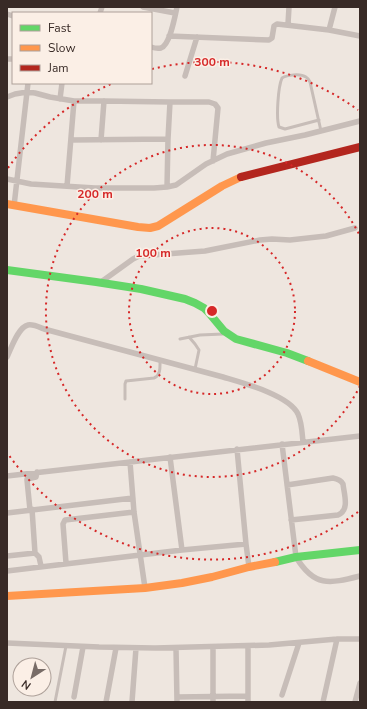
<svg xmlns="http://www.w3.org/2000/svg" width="367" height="709" viewBox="0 0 367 709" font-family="'Nunito Sans',sans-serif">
	<rect width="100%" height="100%" fill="#eee6df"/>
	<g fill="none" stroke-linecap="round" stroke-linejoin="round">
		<path stroke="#c7bdb8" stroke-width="3" d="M319,120L285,129L279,127C276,118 278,87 282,78C287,75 300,73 306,77C308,78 309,80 310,82L321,131
			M189,337L195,344L199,350L195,369
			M180,339L200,335L223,334
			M125,399V384L126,381L154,378C161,375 160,367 160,360
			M55,702L66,646"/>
		<path stroke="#c7bdb8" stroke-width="5.5" d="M143,7L175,13
			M100,13L102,7
			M7,14L13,16
			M288,24L289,7
			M329,30L335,7
			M169,36L269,40L272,38L274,26L277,24L329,30L360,36
			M151,47C154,48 157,49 161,48C170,45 175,16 177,7
			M7,59H13
			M185,76L197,37
			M7,97L15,94L27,92L35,93L50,97L74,101H103L170,102H209L215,104L218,108L213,161
			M60,99L62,83
			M71,140L168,139
			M101,140L104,101
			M7,179L31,184L95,188H154L167,187L176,185L206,164L227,154L266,143L305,135L360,121
			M67,186L74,101
			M167,187L168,139L170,102
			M14,206L28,83
			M101,282L133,259L139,256L205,251L260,240L272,239L290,240L326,236L355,228
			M7,357C11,349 18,327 28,325C33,324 39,327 44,329L223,377C243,383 289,395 298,414C302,423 302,433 303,442
			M282,444L296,557C314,587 329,584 360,576
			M237,449L246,544L249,567
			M170,457L182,550
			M130,462L134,512L145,588
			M7,476L360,436
			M287,485L333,478C338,479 341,480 343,484C344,494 350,510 338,515L291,520
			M32,509L35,553
			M30,510L27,480V479L36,477L37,472
			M7,513L133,498
			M7,556L35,553L39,557L41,566
			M66,563L63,524L65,520L134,512
			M7,571L182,550L246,544
			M7,643L99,647L155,648L269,645L337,639H360
			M248,646V702
			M213,647V702
			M176,648L177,702
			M282,695L299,643
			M74,697L83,647
			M177,697L248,696
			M106,702L116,648
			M132,702L136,648
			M323,702L337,639
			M355,702L360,683"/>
		<path stroke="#63d668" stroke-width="8" d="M7,270L96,282L141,289L185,299L195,303L204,308L209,313L224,331L236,339L287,353L308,361
			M275,562L296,557L360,550"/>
		<path stroke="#ff974d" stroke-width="8" d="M7,204L138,227L150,228L158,226L222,186L241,177
			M308,361L360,382
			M7,596L145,588L182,583L212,577L249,567L275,562"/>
		<path stroke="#b3261e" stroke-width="8" d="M241,177L360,147"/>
	</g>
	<g fill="none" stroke="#d62828" stroke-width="2" stroke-dasharray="2 4">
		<circle cx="212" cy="311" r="83"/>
		<path d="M360 386A166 166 0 1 1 360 236"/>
		<path d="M358 512A249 249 0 0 1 8 454M8 168A249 249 0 0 1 111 84M152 69A249 249 0 0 1 358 110"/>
	</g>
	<circle cx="212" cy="311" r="6" fill="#d62828" stroke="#fbefe6" stroke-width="2"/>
	<g font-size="12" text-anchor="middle" font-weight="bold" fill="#d62828" stroke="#fbefe6" stroke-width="3" stroke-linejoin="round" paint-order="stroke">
		<text x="212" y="66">300 m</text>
		<text x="95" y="198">200 m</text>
		<text x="153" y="257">100 m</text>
	</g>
	<rect width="367" height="709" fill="none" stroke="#382a26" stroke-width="16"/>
	<rect x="12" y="12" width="140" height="72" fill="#fbefe6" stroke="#ada099"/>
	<rect x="20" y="25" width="20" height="6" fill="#63d668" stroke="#ada099"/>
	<text x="48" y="32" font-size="12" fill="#382a26">Fast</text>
	<rect x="20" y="45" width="20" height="6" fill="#ff974d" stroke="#ada099"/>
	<text x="48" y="52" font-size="12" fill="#382a26">Slow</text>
	<rect x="20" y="65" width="20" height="6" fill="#b3261e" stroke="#ada099"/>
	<text x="48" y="72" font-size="12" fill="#382a26">Jam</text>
	<g transform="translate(32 677) rotate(216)"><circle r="19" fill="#fbefe6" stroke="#ada099"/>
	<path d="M0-3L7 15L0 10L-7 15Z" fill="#786c67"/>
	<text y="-6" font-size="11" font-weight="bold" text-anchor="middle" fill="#382a26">N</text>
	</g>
</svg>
